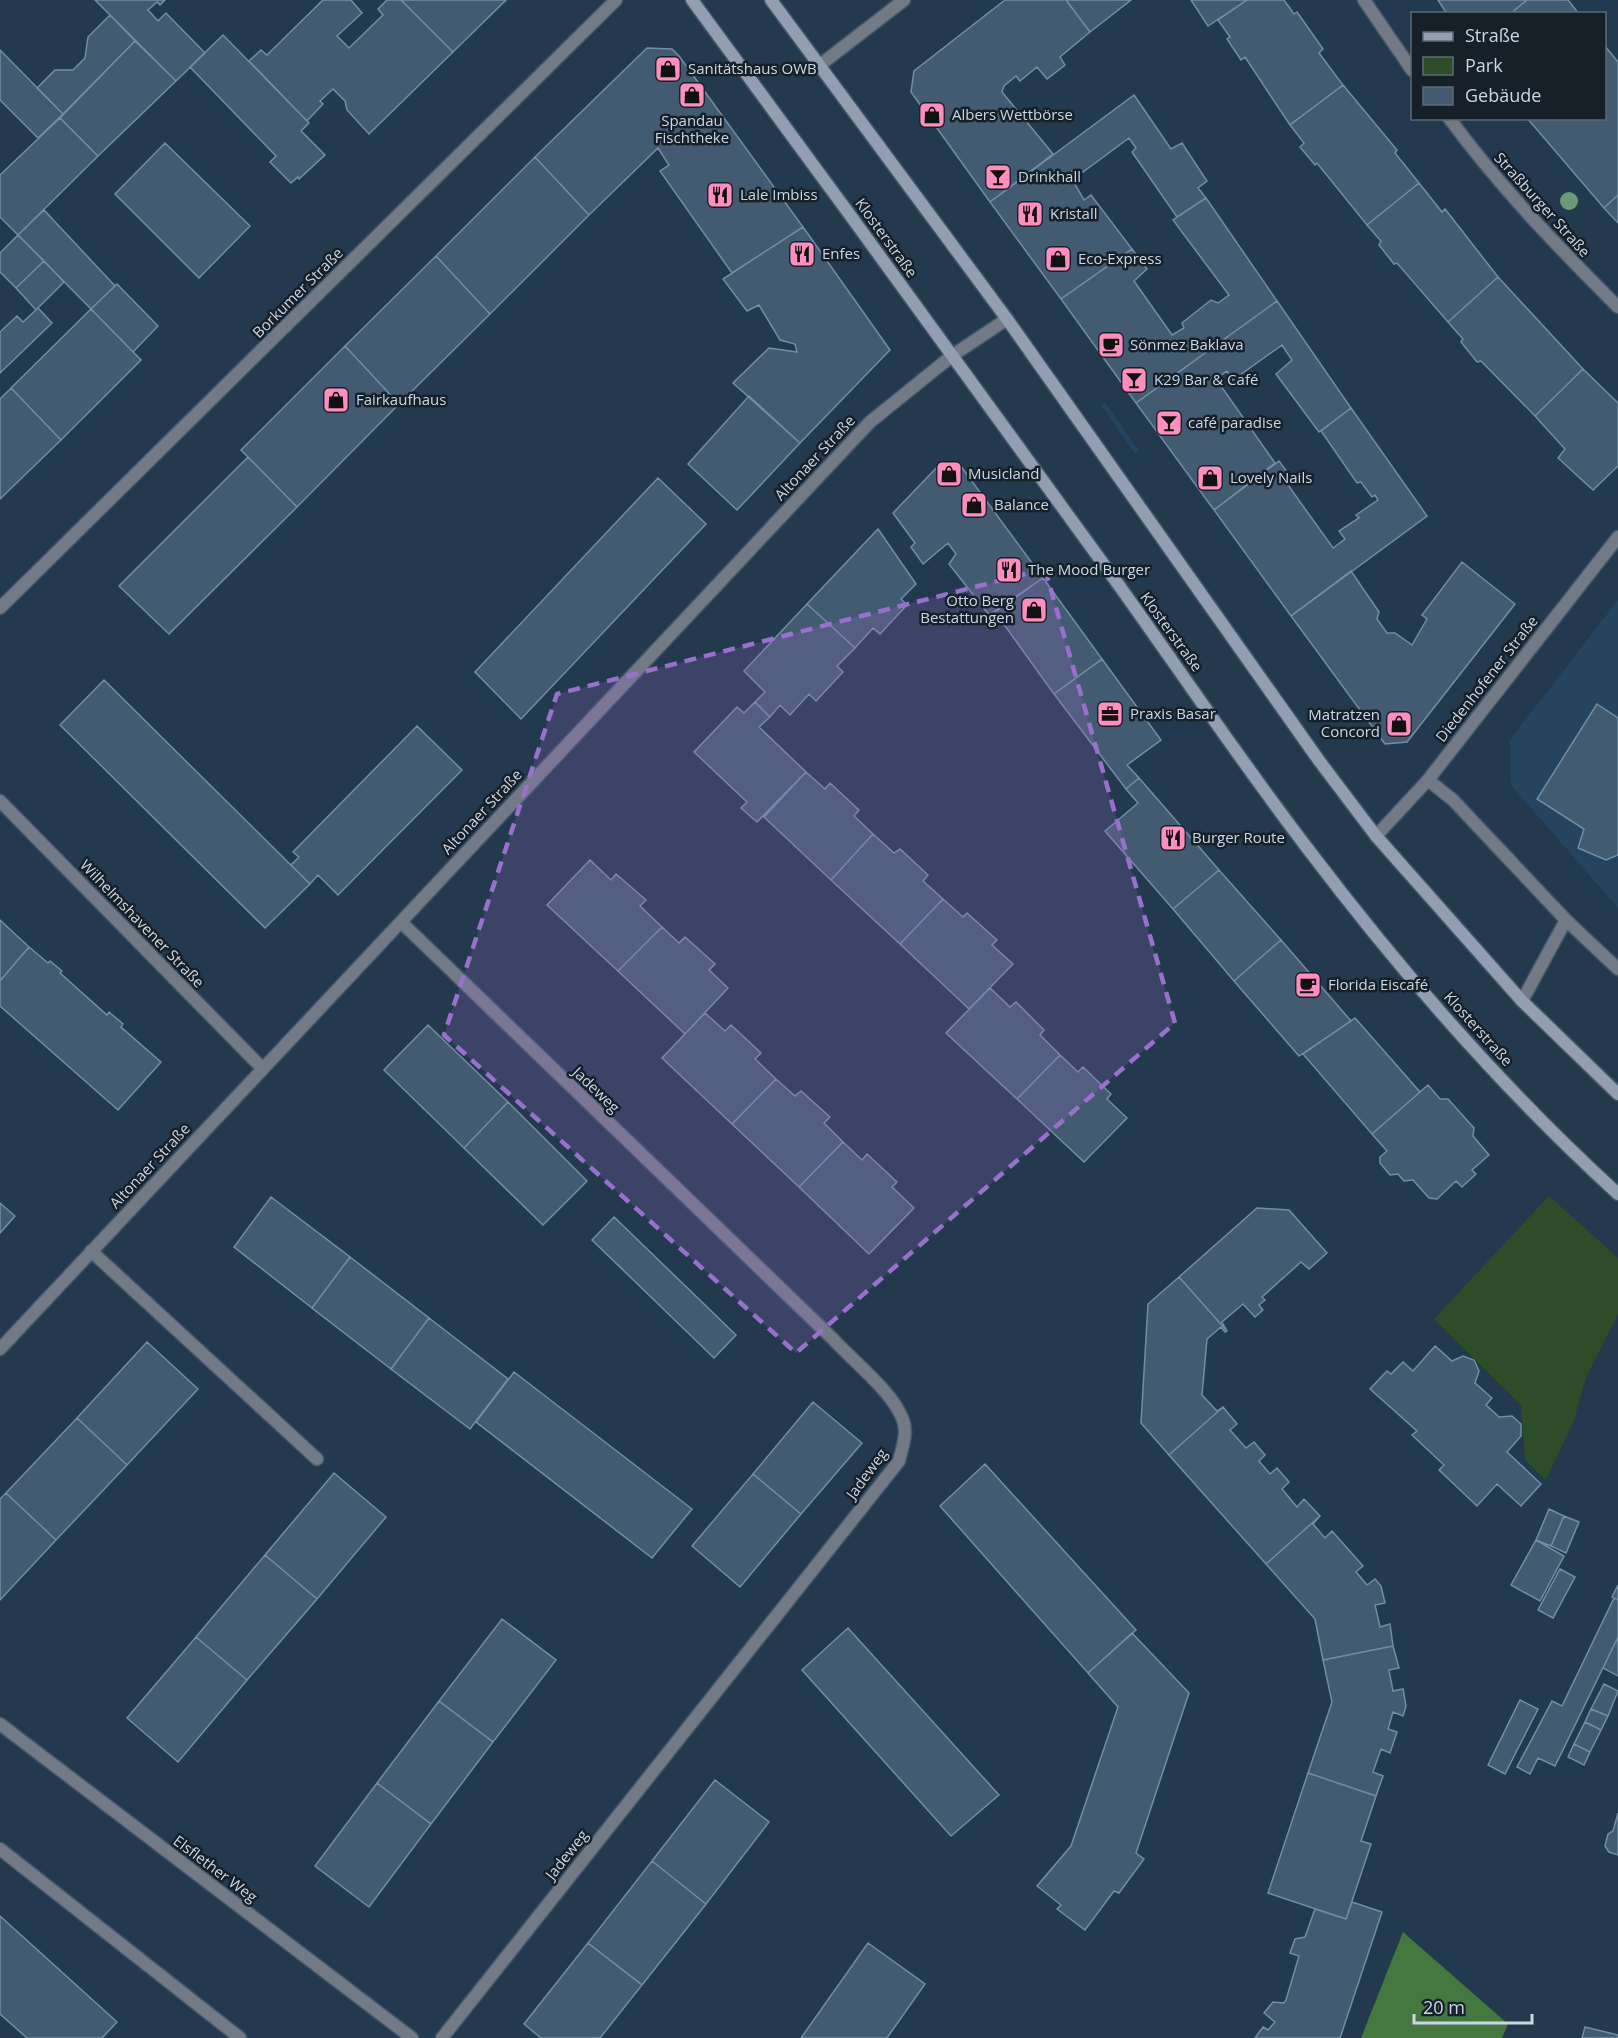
<svg xmlns="http://www.w3.org/2000/svg" width="1618" height="2038" viewBox="0 0 1618 2038" font-family="'Open Sans',sans-serif">
	<rect width="100%" height="100%" fill="#233a4e"/>
	<path fill="#26445d" d="M1105,402L1139,451L1135,454L1101,405Z
		M1618,600V908L1511,785L1510,740Z"/>
	<path fill="#2d4d29" d="M1549,1196L1618,1258V1314L1586,1377L1574,1420L1546,1480L1525,1460L1521,1405L1434,1319Z"/>
	<path fill="#44783e" d="M1403,1932L1508,2024L1502,2038H1361Z"/>
	<path fill="#435b71" stroke="#738da4" stroke-width="1.5" d="M95,0H165L160,5L157,2L148,10L158,21L166,13L205,53L176,81Z
		M323,0H351L362,13L337,36L349,48L383,15L378,9L387,0H401L453,52L369,134L347,110L345,101L333,89L320,101L323,104L307,121L249,61L261,50L267,55Z
		M401,0H506L453,52Z
		M1005,0H1066L1090,32L1060,57L1065,65L1047,79L1037,67L1020,81L1016,76L1004,86L1002,92L1053,154L990,202L911,92L914,71Z
		M1066,0H1131L1090,32Z
		M1191,0H1247L1208,26Z
		M1247,0H1284L1294,14L1297,12L1323,49L1319,53L1343,85L1290,125L1245,57L1241,60L1227,39L1230,37L1218,20Z
		M1438,0H1527L1510,14H1447Z
		M1527,0H1568L1579,14H1510Z
		M110,15L135,41L63,114L37,88L55,70H73L85,58L88,37Z
		M223,35L309,123L301,131L325,155L299,179L298,177L291,183L270,162L276,156L190,67Z
		M135,41L176,81L98,156L60,118Z
		M1604,45L1618,62V195L1604,208L1527,118H1604Z
		M647,48L672,49L679,56L803,227L732,273L660,171L669,165L658,148L589,215L535,157Z
		M0,50L63,114L38,138L0,100Z
		M1343,85L1397,150L1395,153L1419,183L1367,225L1317,163L1315,165L1300,147L1304,143L1290,125Z
		M1134,95L1171,149L1182,143L1207,181L1198,188L1206,198L1177,217L1132,152L1136,148L1129,138L1083,172L1072,171L1070,176L1084,200L1091,195L1132,249L1061,299L990,202Z
		M60,118L98,156L18,235L0,217V175Z
		M165,143L250,226L199,278L115,194Z
		M535,157L589,215L490,314L436,256Z
		M1419,183L1442,212L1445,209L1498,277L1448,322L1397,263L1394,264L1379,245L1381,241L1367,225Z
		M1618,195V223L1604,208Z
		M1206,198L1277,301L1136,403L1061,299L1132,249L1147,269L1134,281L1172,335L1184,328L1182,323L1211,300L1218,303L1229,295L1173,220Z
		M44,210L115,286L91,309L18,235Z
		M803,227L890,350L800,443L733,383L769,348L797,352L795,344L780,340L759,305L747,311L723,279Z
		M18,235L44,261L16,288L0,272V253Z
		M436,256L490,314L399,404L345,346Z
		M44,261L64,282L36,310L16,288Z
		M1498,277L1583,369L1535,416L1481,361L1477,362L1461,342L1463,339L1448,322Z
		M117,284L158,326L133,352L91,309Z
		M1277,301L1351,408L1319,432L1276,374L1292,360L1282,345L1233,380L1227,371L1216,379L1275,463L1214,510L1136,403Z
		M38,308L52,323L0,373V332L17,316L23,322Z
		M91,309L141,360L61,440L11,388Z
		M345,346L399,404L297,507L241,450Z
		M1583,369L1618,403V466L1593,490L1558,458L1565,449L1535,416Z
		M11,388L61,440L0,499V399Z
		M749,396L800,443L737,510L688,464Z
		M1351,408L1427,516L1291,616L1214,510L1279,461L1294,481L1288,485L1333,548L1345,539L1339,531L1359,518L1356,515L1378,500L1375,495L1372,497L1361,482L1357,483L1321,431Z
		M248,457L297,507L169,634L119,586Z
		M942,462L960,465L1043,578L989,615L949,564L956,554L948,543L923,564L911,547L915,543L893,513Z
		M658,478L706,524L521,719L475,672Z
		M878,529L916,584L901,599L907,605L880,634L873,628L855,648L807,604Z
		M1462,562L1515,604L1407,742L1385,744L1291,616L1351,571L1379,612L1377,619L1387,633H1395L1412,645L1427,619L1422,615Z
		M1043,578L1102,659L1054,694L995,612Z
		M807,604L855,648L837,666L843,672L816,701L809,694L790,715L780,705L770,717L755,702L765,692L744,671Z
		M1102,659L1161,740L1127,765L1139,778L1126,789L1054,694Z
		M104,680L310,884L265,928L60,725Z
		M755,702L770,717L759,727L806,772L757,822L741,808L747,802L694,752L737,707L744,713Z
		M1597,704L1618,718V855L1606,860L1578,848L1584,829L1537,799Z
		M417,726L462,770L338,895L318,875L310,884L291,865L299,857L293,852Z
		M806,772L825,789L830,783L859,810L854,816L873,834L831,880L764,817Z
		M1139,778L1219,870L1173,909L1105,831L1138,803L1126,789Z
		M873,834L894,853L900,849L928,875L923,881L943,899L900,944L831,880Z
		M590,860L611,880L616,874L646,900L640,906L662,927L618,971L547,905Z
		M1219,870L1281,940L1234,981L1173,909Z
		M943,899L963,917L967,913L997,940L992,945L1013,964L969,1009L900,944Z
		M0,920L29,947L0,981Z
		M662,927L679,943L685,937L715,964L709,970L728,988L685,1034L618,971Z
		M1281,940L1351,1021L1299,1056L1234,981Z
		M29,947L48,963L50,961L62,971L60,973L107,1015L109,1012L123,1024L121,1027L161,1062L118,1110L0,1006V981Z
		M990,988L1010,1007L1016,1002L1044,1030L1040,1035L1060,1055L1017,1099L946,1033Z
		M705,1013L725,1031L731,1025L761,1053L755,1059L776,1079L732,1124L662,1058Z
		M1355,1018L1420,1092L1372,1134L1303,1054Z
		M428,1025L508,1102L464,1148L384,1070Z
		M1060,1055L1078,1072L1083,1067L1111,1094L1107,1099L1127,1118L1084,1162L1017,1099Z
		M776,1079L795,1096L801,1091L830,1117L824,1123L843,1142L799,1187L732,1124Z
		M1428,1085L1440,1099H1448L1474,1128L1473,1136L1489,1155L1472,1170L1476,1174L1462,1187L1456,1181L1437,1199L1429,1198L1413,1180L1404,1181L1398,1174L1390,1175L1380,1163V1157L1387,1151L1372,1134Z
		M508,1102L587,1181L543,1225L464,1148Z
		M843,1142L862,1160L867,1154L897,1182L892,1187L914,1208L869,1254L799,1187Z
		M271,1197L350,1257L312,1308L234,1247Z
		M0,1203L15,1216L0,1233Z
		M1257,1208L1289,1210L1327,1253L1309,1269L1301,1262L1262,1297L1265,1300L1259,1305L1263,1310L1255,1317L1243,1304L1222,1322L1227,1331L1179,1277Z
		M614,1217L736,1335L714,1358L592,1240Z
		M350,1257L429,1318L391,1369L312,1308Z
		M1179,1277L1227,1331L1225,1332L1221,1327L1207,1339L1202,1395L1217,1411L1223,1407L1169,1455L1141,1423L1148,1304Z
		M429,1318L508,1379L470,1429L391,1369Z
		M147,1342L198,1389L127,1465L77,1418Z
		M1435,1346L1452,1361L1463,1356L1474,1360L1479,1371L1475,1383L1492,1398L1486,1405L1499,1417L1512,1416L1521,1424V1436L1507,1452L1541,1484L1521,1506L1497,1484L1477,1506L1439,1470L1444,1465L1412,1435L1417,1431L1370,1389L1387,1371L1391,1374L1403,1362L1413,1371Z
		M514,1372L692,1509L652,1558L476,1422Z
		M813,1402L862,1443L801,1514L753,1474Z
		M1223,1407L1237,1424L1230,1430L1246,1448L1254,1442L1265,1455L1259,1461L1270,1474L1277,1468L1289,1482L1282,1489L1297,1507L1304,1499L1320,1516L1266,1564L1169,1455Z
		M77,1418L127,1465L56,1540L6,1493Z
		M985,1464L1136,1630L1088,1673L940,1506Z
		M334,1473L386,1517L317,1599L265,1555Z
		M753,1474L801,1514L740,1587L692,1546Z
		M6,1493L56,1540L0,1600V1499Z
		M1549,1509L1564,1516L1551,1546L1536,1540Z
		M1320,1516L1313,1524L1325,1538L1332,1531L1363,1566L1356,1572L1367,1585L1375,1579L1381,1586L1385,1603L1375,1605L1380,1627L1390,1624L1393,1646L1323,1660L1315,1619L1266,1564Z
		M1564,1516L1579,1522L1566,1553L1551,1546Z
		M1536,1540L1564,1556L1540,1601L1511,1585Z
		M265,1555L317,1599L247,1680L196,1637Z
		M1560,1569L1575,1577L1553,1618L1538,1610Z
		M1618,1585V1600L1612,1597Z
		M1614,1598L1618,1600V1637L1555,1766L1538,1758L1530,1774L1517,1767L1552,1701L1562,1706Z
		M502,1619L556,1660L493,1742L439,1701Z
		M848,1628L999,1795L951,1836L802,1670Z
		M1132,1633L1189,1693L1136,1853L1144,1859L1119,1893L1114,1891L1085,1930L1057,1909L1061,1905L1037,1886L1071,1846L1118,1707L1088,1673Z
		M196,1637L247,1680L178,1762L127,1718Z
		M1618,1637V1676L1603,1668Z
		M1393,1646L1399,1668L1389,1670L1393,1691L1403,1689L1406,1706L1403,1716L1393,1712L1388,1729L1397,1732L1390,1753L1381,1749L1373,1772L1383,1776L1376,1796L1308,1773L1332,1702L1323,1660Z
		M1604,1684L1618,1691L1608,1716L1591,1709Z
		M1520,1700L1538,1709L1505,1774L1488,1765Z
		M439,1701L493,1742L431,1824L377,1783Z
		M1591,1709L1608,1716L1601,1730L1585,1722Z
		M1585,1722L1601,1730L1590,1752L1574,1744Z
		M1574,1744L1590,1752L1584,1765L1568,1757Z
		M1308,1773L1376,1796L1361,1841L1371,1844L1346,1919L1268,1893Z
		M715,1780L769,1822L706,1904L652,1861Z
		M377,1783L431,1824L369,1907L315,1866Z
		M1618,1813V1855L1609,1852L1605,1846L1608,1834L1613,1831Z
		M652,1861L706,1904L642,1985L588,1943Z
		M1352,1902L1382,1912L1340,2038H1255L1263,2027L1268,2030L1275,2022L1264,2013L1273,2002L1284,2003L1286,2000L1299,1956L1290,1953L1295,1939L1305,1937L1315,1909L1346,1919Z
		M0,1916L117,2022L102,2038H27L0,2014Z
		M588,1943L642,1985L600,2038H541L524,2024Z
		M868,1943L925,1984L887,2038H801Z
		M1585,2027L1618,2035V2038H1582Z"/>
	<g fill="none" stroke-linecap="round" stroke-linejoin="round">
		<defs>
			<path id="lane" d="M1428,780L1453,800L1566,920L1618,969
				M1522,1001L1566,920
				M91,1251L317,1459
				M0,1849L240,2038"/>
			<path id="street" d="M1364,0L1412,70
				M820,65L904,0
				M1449,118C1500,187 1558,247 1618,307
				M0,608L616,0
				M0,801L262,1068
				M1376,836L1428,780L1618,537
				M401,922L833,1339C853,1361 893,1392 903,1420C908,1433 902,1448 899,1461L442,2038
				M0,1349L870,422L953,355L1007,319
				M0,1724L412,2038"/>
			<path id="secondary" d="M692,0C835,194 977,388 1118,584C1181,672 1242,763 1308,849C1401,972 1504,1090 1618,1194
				M771,0L1007,319L1320,762L1376,836L1522,1001L1618,1094"/>
		</defs>
		<use href="#lane" stroke="#415669" stroke-width="15"/>
		<use href="#street" stroke="#415669" stroke-width="15"/>
		<use href="#secondary" stroke="#415669" stroke-width="15"/>
		<use href="#lane" stroke="#727a86" stroke-width="12"/>
		<use href="#street" stroke="#727a86" stroke-width="12"/>
		<use href="#secondary" stroke="#929fb1" stroke-width="12"/>
	</g>
	<circle fill="#689b76" cx="1569" cy="201" r="9"/>
	<path fill="#9a70ce" fill-opacity="0.2" stroke="#9a70ce" stroke-width="4.5" stroke-dasharray="12 8" stroke-linejoin="round" d="M1045,569L1175,1023L796,1353L444,1035L557,694Z"/>
	<defs>
		<symbol id="shop-square" viewBox="-11 -11 22 22"><rect x="-9" y="-9" width="18" height="18" rx="4" fill="#fd8ebe" stroke="#162029"/><path d="M-5-2.5h2.3a2.7 3.5 0 0 1 5.4 0H5L5.5 6h-11ZM-1.5-2.5h3a1.5 2.3 0 0 0-3 0Z" fill="#111"/></symbol>
		<symbol id="bar-square" viewBox="-11 -11 22 22"><rect x="-9" y="-9" width="18" height="18" rx="4" fill="#fd8ebe" stroke="#162029"/><path d="M-6-5H6L.8 .8V4.5H3.5V6h-7V4.5H-.8V.8Z" fill="#111"/></symbol>
		<symbol id="restaurant-square" viewBox="-11 -11 22 22"><rect x="-9" y="-9" width="18" height="18" rx="4" fill="#fd8ebe" stroke="#162029"/><path d="M-5-6h1v4h1v-4h1v4h1v-4h1v5L-1.5 .5V6h-2V.5L-5-1ZM5-6V6H3V1.5H1.5Q1.5-4 5-6Z" fill="#111"/></symbol>
		<symbol id="cafe-square" viewBox="-11 -11 22 22"><rect x="-9" y="-9" width="18" height="18" rx="4" fill="#fd8ebe" stroke="#162029"/><path d="M-5.5-4.5H6V0H3Q3 3.5 0 3.5H-2.5Q-5.5 3.5-5.5 0ZM3-3.2v2h1.7v-2ZM-6 4.5H4V6H-6Z" fill="#111"/></symbol>
		<symbol id="office-square" viewBox="-11 -11 22 22"><rect x="-9" y="-9" width="18" height="18" rx="4" fill="#fd8ebe" stroke="#162029"/><path d="M-6-3h4V-5.5h4V-3h4V5H-6ZM-1-4.5V-3h2v-1.5ZM-6 0V1H6V0Z" fill="#111"/></symbol>
	</defs>
	<g fill-rule="evenodd">
		<use href="#shop-square" x="653" y="54" width="30" height="30"/>
		<use href="#shop-square" x="677" y="80" width="30" height="30"/>
		<use href="#shop-square" x="917" y="100" width="30" height="30"/>
		<use href="#bar-square" x="983" y="162" width="30" height="30"/>
		<use href="#restaurant-square" x="705" y="180" width="30" height="30"/>
		<use href="#restaurant-square" x="1015" y="199" width="30" height="30"/>
		<use href="#restaurant-square" x="787" y="239" width="30" height="30"/>
		<use href="#shop-square" x="1043" y="244" width="30" height="30"/>
		<use href="#cafe-square" x="1096" y="330" width="30" height="30"/>
		<use href="#bar-square" x="1119" y="365" width="30" height="30"/>
		<use href="#shop-square" x="321" y="385" width="30" height="30"/>
		<use href="#bar-square" x="1154" y="408" width="30" height="30"/>
		<use href="#shop-square" x="934" y="459" width="30" height="30"/>
		<use href="#shop-square" x="1195" y="463" width="30" height="30"/>
		<use href="#shop-square" x="959" y="490" width="30" height="30"/>
		<use href="#restaurant-square" x="994" y="555" width="30" height="30"/>
		<use href="#shop-square" x="1019" y="595" width="30" height="30"/>
		<use href="#office-square" x="1095" y="699" width="30" height="30"/>
		<use href="#shop-square" x="1384" y="709" width="30" height="30"/>
		<use href="#restaurant-square" x="1158" y="823" width="30" height="30"/>
		<use href="#cafe-square" x="1293" y="970" width="30" height="30"/>
	</g>
	<g text-anchor="middle" stroke-width="5" stroke-linejoin="round" paint-order="stroke">
		<g font-size="15" fill="#c9d7e4" stroke="#162029" text-anchor="start">
			<text x="688" y="74">Sanitätshaus OWB</text>
			<text x="952" y="120">Albers Wettbörse</text>
			<text x="692" y="126" text-anchor="middle">Spandau<tspan x="692" dy="17">Fischtheke</tspan></text>
			<text x="1018" y="182">Drinkhall</text>
			<text x="740" y="200">Lale Imbiss</text>
			<text x="1050" y="219">Kristall</text>
			<text x="822" y="259">Enfes</text>
			<text x="1078" y="264">Eco-Express</text>
			<text x="1130" y="350">Sönmez Baklava</text>
			<text x="1154" y="385">K29 Bar &amp; Café</text>
			<text x="356" y="405">Fairkaufhaus</text>
			<text x="1188" y="428">café paradise</text>
			<text x="968" y="479">Musicland</text>
			<text x="1230" y="483">Lovely Nails</text>
			<text x="994" y="510">Balance</text>
			<text x="1028" y="575">The Mood Burger</text>
			<text x="1014" y="606" text-anchor="end">Otto Berg<tspan x="1014" dy="17">Bestattungen</tspan></text>
			<text x="1130" y="719">Praxis Basar</text>
			<text x="1380" y="720" text-anchor="end">Matratzen<tspan x="1380" dy="17">Concord</tspan></text>
			<text x="1192" y="843">Burger Route</text>
			<text x="1328" y="990">Florida Eiscafé</text>
		</g>
		<g font-size="15" fill="#c9d7e4" stroke="#162029">
			<text transform="translate(1542 205) rotate(48)" y="5">Straßburger Straße</text>
			<text transform="translate(886 238) rotate(54)" y="5">Klosterstraße</text>
			<text transform="translate(298 293) rotate(-45)" y="5">Borkumer Straße</text>
			<text transform="translate(815 458) rotate(-47)" y="5">Altonaer Straße</text>
			<text transform="translate(1171 632) rotate(54)" y="5">Klosterstraße</text>
			<text transform="translate(1487 679) rotate(-52)" y="5">Diedenhofener Straße</text>
			<text transform="translate(482 812) rotate(-47)" y="5">Altonaer Straße</text>
			<text transform="translate(142 924) rotate(46)" y="5">Wilhelmshavener Straße</text>
			<text transform="translate(1478 1029) rotate(48)" y="5">Klosterstraße</text>
			<text transform="translate(596 1090) rotate(44)" y="5">Jadeweg</text>
			<text transform="translate(150 1166) rotate(-47)" y="5">Altonaer Straße</text>
			<text transform="translate(867 1474) rotate(-54)" y="5">Jadeweg</text>
			<text transform="translate(567 1855) rotate(-52)" y="5">Jadeweg</text>
			<text transform="translate(215 1869) rotate(37)" y="5">Elsflether Weg</text>
		</g>
	</g>
	<rect x="1411" y="12" width="195" height="108" fill="#162029" stroke="#5e6974" stroke-width="1.5"/>
	<rect x="1423" y="32" width="30" height="9" fill="#929fb1" stroke="#5e6974" stroke-width="1.5"/>
	<text x="1465" y="42" font-size="18" fill="#c9d7e4">Straße</text>
	<rect x="1423" y="57" width="30" height="18" fill="#2d4d29" stroke="#5e6974" stroke-width="1.5"/>
	<text x="1465" y="72" font-size="18" fill="#c9d7e4">Park</text>
	<rect x="1423" y="87" width="30" height="18" fill="#435b71" stroke="#5e6974" stroke-width="1.5"/>
	<text x="1465" y="102" font-size="18" fill="#c9d7e4">Gebäude</text>
	<path d="M1414 2014v9h118v-9" fill="none" stroke="#c9d7e4" stroke-width="3"/>
	<text x="1423" y="2014" font-size="18" fill="#c9d7e4" stroke="#162029" stroke-width="4.5" paint-order="stroke">20 m</text>
</svg>
